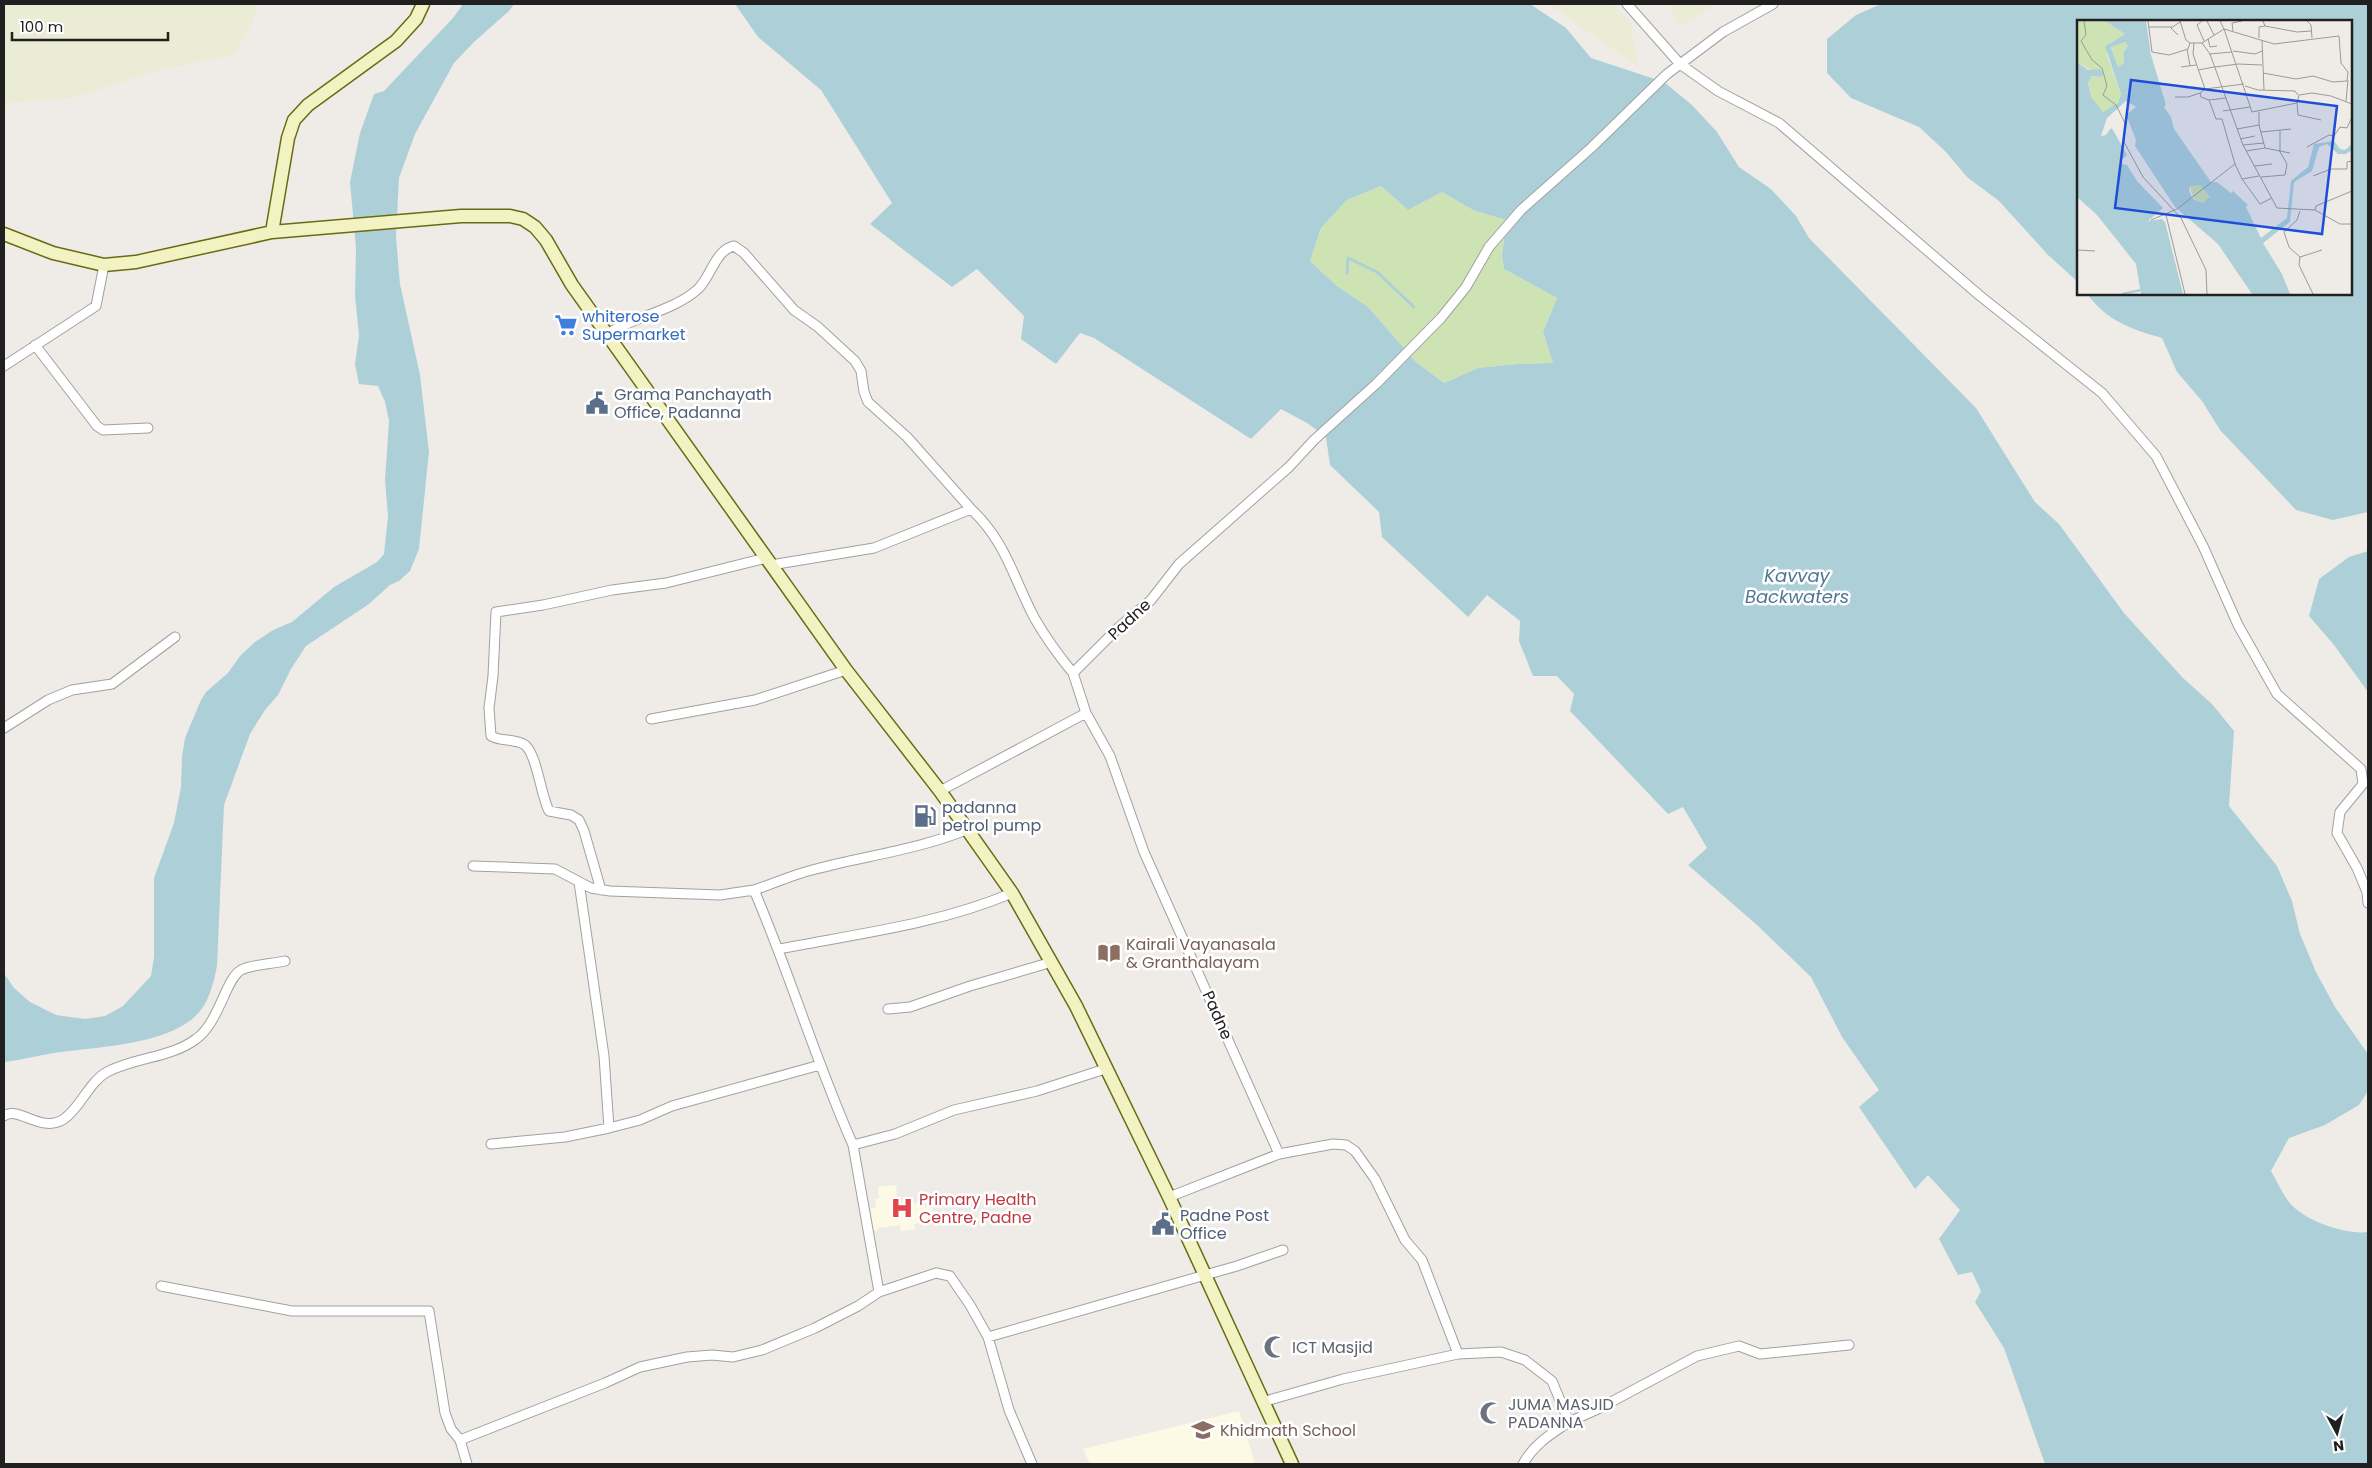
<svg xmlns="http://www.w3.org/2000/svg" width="2372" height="1468" viewBox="0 0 2372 1468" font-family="Poppins,sans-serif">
	<rect width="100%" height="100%" fill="#efece8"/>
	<path fill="#fcfae4" d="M896,1185L898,1205L924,1202L925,1207L932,1206L933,1216L926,1217V1222L914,1224L915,1229L901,1231L900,1225L878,1228V1230L872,1231L869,1209L876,1208L875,1199L879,1198L878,1187Z
		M1239,1411L1255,1464H1090L1083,1449Z"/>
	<path fill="#ebecd5" d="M4,4H257L253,22L233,55L156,71L73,98L4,103Z
		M1549,4H1611L1630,21L1639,68Z
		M1669,4H1718L1679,26Z"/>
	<path fill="#cee3b4" d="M1381,186L1408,210L1442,192L1473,210L1506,220L1502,256L1504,269L1557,298L1543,332L1553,363L1517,364L1478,368L1444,383L1416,362L1368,307L1337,286L1310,261L1321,228L1347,200Z"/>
	<path fill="#add0d8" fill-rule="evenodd" d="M463,4H514L509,11L474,42L454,63L415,134L399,178L396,237L400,284L420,375L429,452L419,549L410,571L399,581L390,585L369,604L306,646L291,669L278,695L265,710L250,734L224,805L217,966C213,986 208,1007 191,1020C157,1046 94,1047 53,1053C36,1056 20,1060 4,1062V973L14,988L30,1002L56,1015L85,1019L105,1016L123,1006L151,976L154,957V878L174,823L181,787L182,757L185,738L201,700L206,692L228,673L240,656L255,642L273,630L292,622L334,587L377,562L384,554L388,516L385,480L389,421L385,402L378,386L359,384L355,364L359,335L355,296L356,248L350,182L360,133L374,94L384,91L453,18Z
		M735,4H1530L1566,28L1591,58L1664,82L1692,105L1717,132L1739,167L1771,189L1796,216L1809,238L1976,408L2035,502L2059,524L2124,613L2183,678L2212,704L2234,731L2229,806L2277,866L2292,901L2300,934L2316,972L2335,1007L2368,1054V1091L2359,1105L2325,1125L2289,1138L2271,1171C2277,1181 2282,1193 2289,1202C2304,1221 2346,1235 2368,1232V1464H2045L2004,1348L1975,1302L1981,1291L1972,1272L1958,1275L1939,1239L1960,1210L1928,1175L1915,1189L1859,1107L1879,1090L1842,1037L1811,977L1757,925L1688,865L1707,848L1683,807L1668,814L1570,711L1574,694L1557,676H1533L1519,641L1520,621L1487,595L1468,617L1382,537L1379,512L1330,465L1326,437L1307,423L1281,409L1251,439L1094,338L1080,333L1056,364L1021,339L1024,316L977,269L952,287L870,224L892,203L821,90L758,37ZM1381,186L1408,210L1442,192L1473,210L1506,220L1502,256L1504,269L1557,298L1543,332L1553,363L1517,364L1478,368L1444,383L1416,362L1368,307L1337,286L1310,261L1321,228L1347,200Z
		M1881,4H2368V512L2333,520L2296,510L2220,430L2202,401L2177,372L2162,338C2131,329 2107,321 2087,294H2351V21H2078V282L2048,255L1999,201L1967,177L1946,152L1919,127L1851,98L1827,73V39L1856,15Z
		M2368,551V692L2334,645L2309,616L2319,579L2349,557Z"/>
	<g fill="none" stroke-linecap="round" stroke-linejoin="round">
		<path stroke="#add0d8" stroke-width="3" d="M1347,273L1348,258L1377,272L1414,307"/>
		<defs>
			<path id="minor" d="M1627,4L1680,64L1718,91L1779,123L1979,295L2102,393L2156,456L2203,546L2238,625L2277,694L2361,769L2363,784L2340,812L2337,833L2357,868L2367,892L2368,903
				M607,334C635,316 672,312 698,289C711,277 715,250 734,246L744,253L794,310L818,327L855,361L861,371L864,392L868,402L907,437L971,509
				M35,345L97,426L103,430L148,428
				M4,366L96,306L104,265
				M771,565L874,548L971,509C1007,543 1013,578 1035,619C1046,638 1059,656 1073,673
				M651,719L755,700L846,670
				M4,728L48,700L72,690L112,684L175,637
				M940,791L1086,713
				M473,866L555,869L591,888L610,891L720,895L754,890C790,974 816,1062 853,1145
				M579,882L604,1056L609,1128
				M601,890L584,831L579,820L571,815L549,811C541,796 537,755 525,745C515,738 501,742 491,736L489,708L493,676L496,612L543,605L612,590L666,583L766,558
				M754,890C773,884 792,875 812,870C863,856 917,850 966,830
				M779,949C857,934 939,924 1012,893
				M888,1009L910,1007L970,986L1052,962
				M4,1116C18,1105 41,1134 64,1119C81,1107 89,1082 107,1072C135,1057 171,1058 196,1039C219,1023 226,978 241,970C253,964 272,964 285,961
				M491,1144L565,1137L609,1128L640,1120L672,1106L820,1065
				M1169,1197L1279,1154
				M161,1286L292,1311H429L445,1413L451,1429L460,1440
				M879,1292L853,1145L895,1134L954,1110L1037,1091L1105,1069
				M988,1337L1237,1266L1283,1250
				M1262,1402L1343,1379L1458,1354
				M1569,1422L1598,1409L1697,1356L1739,1346L1760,1354L1849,1345
				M467,1464L460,1440L605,1383L640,1367L687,1357L712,1355L733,1357L762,1350L815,1328L858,1306L879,1292L936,1273L950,1276L970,1305L988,1337L1009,1410L1032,1464
				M1523,1464C1534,1444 1551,1434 1569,1422L1552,1381L1525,1360L1501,1352L1458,1354L1422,1260L1405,1240L1375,1179L1355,1151L1346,1145L1333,1144L1279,1154L1144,852L1110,756L1086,713L1073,673L1118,628L1151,600L1179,564L1289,467L1314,440L1376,384L1441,318L1466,287L1489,247L1521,210L1591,148L1667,74L1723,32L1773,4"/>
			<path id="secondary" d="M272,232L288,138L294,120L308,105L396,41L416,19L423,4
				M4,234L53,253L104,265L136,262L272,232L461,216H510L523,219L535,227L546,240L572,285L846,670L940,791L1012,893L1076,1006L1169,1197L1292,1464"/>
		</defs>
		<use href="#minor" stroke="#a1a1a1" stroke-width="11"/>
		<use href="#secondary" stroke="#676c12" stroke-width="15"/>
		<use href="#minor" stroke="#fff" stroke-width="9"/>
		<use href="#secondary" stroke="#f3f2c2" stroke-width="12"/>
	</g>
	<defs>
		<symbol id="supermarket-bare" viewBox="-9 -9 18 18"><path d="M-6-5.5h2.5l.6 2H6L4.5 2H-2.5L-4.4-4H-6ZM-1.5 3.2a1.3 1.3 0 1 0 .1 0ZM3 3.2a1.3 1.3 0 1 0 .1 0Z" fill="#3f7fe0" stroke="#fff" stroke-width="2.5" paint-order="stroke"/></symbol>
		<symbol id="civic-bare" viewBox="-9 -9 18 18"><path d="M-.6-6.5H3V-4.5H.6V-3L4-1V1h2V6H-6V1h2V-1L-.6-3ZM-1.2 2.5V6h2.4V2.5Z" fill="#5c6f8a" stroke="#fff" stroke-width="2.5" paint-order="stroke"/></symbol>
		<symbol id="fuel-bare" viewBox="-9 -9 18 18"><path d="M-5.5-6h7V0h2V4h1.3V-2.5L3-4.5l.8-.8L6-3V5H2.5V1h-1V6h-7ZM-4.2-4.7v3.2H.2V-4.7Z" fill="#5c6f8a" stroke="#fff" stroke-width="2.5" paint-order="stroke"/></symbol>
		<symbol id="library-bare" viewBox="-9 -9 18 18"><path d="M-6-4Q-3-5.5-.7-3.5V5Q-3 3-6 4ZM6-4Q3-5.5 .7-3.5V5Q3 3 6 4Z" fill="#8d6e63" stroke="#fff" stroke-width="2.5" paint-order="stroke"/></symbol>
		<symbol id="hospital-bare" viewBox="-9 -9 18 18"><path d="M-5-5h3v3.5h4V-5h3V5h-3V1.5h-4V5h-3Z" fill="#e0444e" stroke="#fff" stroke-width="2.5" paint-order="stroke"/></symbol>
		<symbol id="mosque-bare" viewBox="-9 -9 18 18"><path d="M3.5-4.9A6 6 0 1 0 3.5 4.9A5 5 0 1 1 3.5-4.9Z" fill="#6b7280" stroke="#fff" stroke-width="2.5" paint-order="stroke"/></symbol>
		<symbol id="school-bare" viewBox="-9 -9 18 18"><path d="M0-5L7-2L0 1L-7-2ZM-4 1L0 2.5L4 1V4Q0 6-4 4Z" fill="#8d6e63" stroke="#fff" stroke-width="2.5" paint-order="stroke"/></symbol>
	</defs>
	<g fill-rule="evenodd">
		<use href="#supermarket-bare" x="550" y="309" width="32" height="32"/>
		<use href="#civic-bare" x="581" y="387" width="32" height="32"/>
		<use href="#fuel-bare" x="909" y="800" width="32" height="32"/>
		<use href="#library-bare" x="1093" y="937" width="32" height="32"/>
		<use href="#hospital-bare" x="886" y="1192" width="32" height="32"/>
		<use href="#civic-bare" x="1147" y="1208" width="32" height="32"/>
		<use href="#mosque-bare" x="1259" y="1331" width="32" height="32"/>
		<use href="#mosque-bare" x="1475" y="1397" width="32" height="32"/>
		<use href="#school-bare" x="1187" y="1414" width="32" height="32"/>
	</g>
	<g text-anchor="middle" stroke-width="5" stroke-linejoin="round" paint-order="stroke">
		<g font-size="16" fill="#366cbe" stroke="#fff" text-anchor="start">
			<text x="582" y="322">whiterose<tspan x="582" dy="18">Supermarket</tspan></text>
		</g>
		<g font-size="16" fill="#4e5e75" stroke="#fff" text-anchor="start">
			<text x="614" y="400">Grama Panchayath<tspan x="614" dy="18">Office, Padanna</tspan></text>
			<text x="942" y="813">padanna<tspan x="942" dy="18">petrol pump</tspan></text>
			<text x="1180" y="1221">Padne Post<tspan x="1180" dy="18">Office</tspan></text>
		</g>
		<g font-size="16" fill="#202020" stroke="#fff">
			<text transform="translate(1129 619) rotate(-43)" y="6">Padne</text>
			<text transform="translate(1218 1015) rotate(66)" y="6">Padne</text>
		</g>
		<g font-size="16" fill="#785e54" stroke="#fff" text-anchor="start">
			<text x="1126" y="950">Kairali Vayanasala<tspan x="1126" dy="18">&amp; Granthalayam</tspan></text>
			<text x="1220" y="1436">Khidmath School</text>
		</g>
		<g font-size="16" fill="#be3a42" stroke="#fff" text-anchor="start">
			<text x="919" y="1205">Primary Health<tspan x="919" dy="18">Centre, Padne</tspan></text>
		</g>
		<g font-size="16" fill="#5b616d" stroke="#fff" text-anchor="start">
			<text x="1292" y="1353">ICT Masjid</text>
			<text x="1508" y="1410">JUMA MASJID<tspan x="1508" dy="18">PADANNA</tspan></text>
		</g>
		<g font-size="18" font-style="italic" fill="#507796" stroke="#fff">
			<text x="1797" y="582">Kavvay<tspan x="1797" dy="21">Backwaters</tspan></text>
		</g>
	</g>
	<g transform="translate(2077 20)">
		<rect width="275" height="275" fill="#efece8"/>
		<path d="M0,1H28L48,14L32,23L30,35L44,74L41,83L30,92L26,93L17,82L11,64L14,56L25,57L0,42ZM48,22L51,26L46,33L47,43L41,47L34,26ZM113,165H123L133,177L132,180L126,183L116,178Z" fill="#cee3b4"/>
		<path d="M28,1H69L74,35L89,85L87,87L94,97L97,109L134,162H140L154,173L156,171L171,185L169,187L184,218L210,198L214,161L231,147L237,124L257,121L263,129L268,130L274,125L275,115V130L269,134H261L250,124L242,127L235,151L217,162L213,202L186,223L205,254L213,274H175L141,224L98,187L58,126L59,120L49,95L59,87L49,81L30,98L24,116L29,115L34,108L36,110L50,135L41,143L50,145L60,161L86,188L71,201L85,199L88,202L106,274H64L59,244L20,195L0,177V42L11,50L23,49L26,53L25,57L14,56L11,64L15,78L26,92L41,83L44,74L28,26L48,14ZM48,22L51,26L46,33L47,43L41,47L34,27ZM123,165L133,177L126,183L116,179L112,171L113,166Z" fill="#add0d8" fill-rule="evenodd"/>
		<path fill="none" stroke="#add0d8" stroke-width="2.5" d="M45,274L64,270"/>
		<path fill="none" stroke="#9c9a98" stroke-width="1" d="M7,1L9,15L4,21L15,40L25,48L30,66L26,75L39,85L48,103L47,122L66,157L104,198L129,250L130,274M71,1L75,32L92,35L111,29L113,23M103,1L109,20L113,23H125L133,34L166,125L200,188L238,190L263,204H275M125,1L120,5L127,21M130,1L137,15M230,1L234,5L235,18M188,6L220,12L234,11M72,7H95M147,9L197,24L262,16L264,43L271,52L270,61L256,62L236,56L219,59L186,53M147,9L175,92L220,83L222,75L235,73L254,76L275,84M156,11L155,3L165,1M101,15L94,8L103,2M182,18V7L188,6L186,1M131,19L133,27L140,26M185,21L187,70M125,23L147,9L143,1M110,29L113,46M156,31L178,34L185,31M132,34L155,32M104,47L119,45M138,47L161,44L185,45M121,50L137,47M168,66L181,70L218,71L221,75M128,69L167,64M98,77H111L123,73M132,80L149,78M269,81L271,60M220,83L221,95L244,100M146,91L173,87M182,105L188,128L213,133M160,109L182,105V92M184,112L214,109M163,119L178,116M166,125L187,123M230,127L252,115L257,116L263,107L270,108L275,97M169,131L188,128M203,131V110M158,144L165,159L182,156M178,146L195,144M236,156L254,149H270V142L275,141M184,157L208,155L210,144L202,130M165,159L183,184L195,178M238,190L239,186L275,171M223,191L220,200L207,212L212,227L223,237L222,245L236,274M89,195L108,274M74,200L100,189L158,144L145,99H139L132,80L124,77L123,73L128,69L116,34L117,23M0,230L18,231M223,237L245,230"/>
		<path fill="#1d4ed8" fill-opacity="0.15" stroke="#1d4ed8" stroke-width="2.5" d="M54,60L260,86L245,214L38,188Z"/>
		<rect width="275" height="275" fill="none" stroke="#202020" stroke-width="2.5"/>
	</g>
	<rect width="2372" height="1468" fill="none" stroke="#202020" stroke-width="10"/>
	<g transform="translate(2337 1433) rotate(173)" stroke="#ffffff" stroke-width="4" paint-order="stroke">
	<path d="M0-4L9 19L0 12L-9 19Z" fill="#202020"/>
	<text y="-8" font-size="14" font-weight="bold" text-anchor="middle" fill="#202020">N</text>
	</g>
	<path d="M12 32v8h156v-8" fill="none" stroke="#202020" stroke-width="2.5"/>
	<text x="20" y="32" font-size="15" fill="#202020" stroke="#ffffff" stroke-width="4" paint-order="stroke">100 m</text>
</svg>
